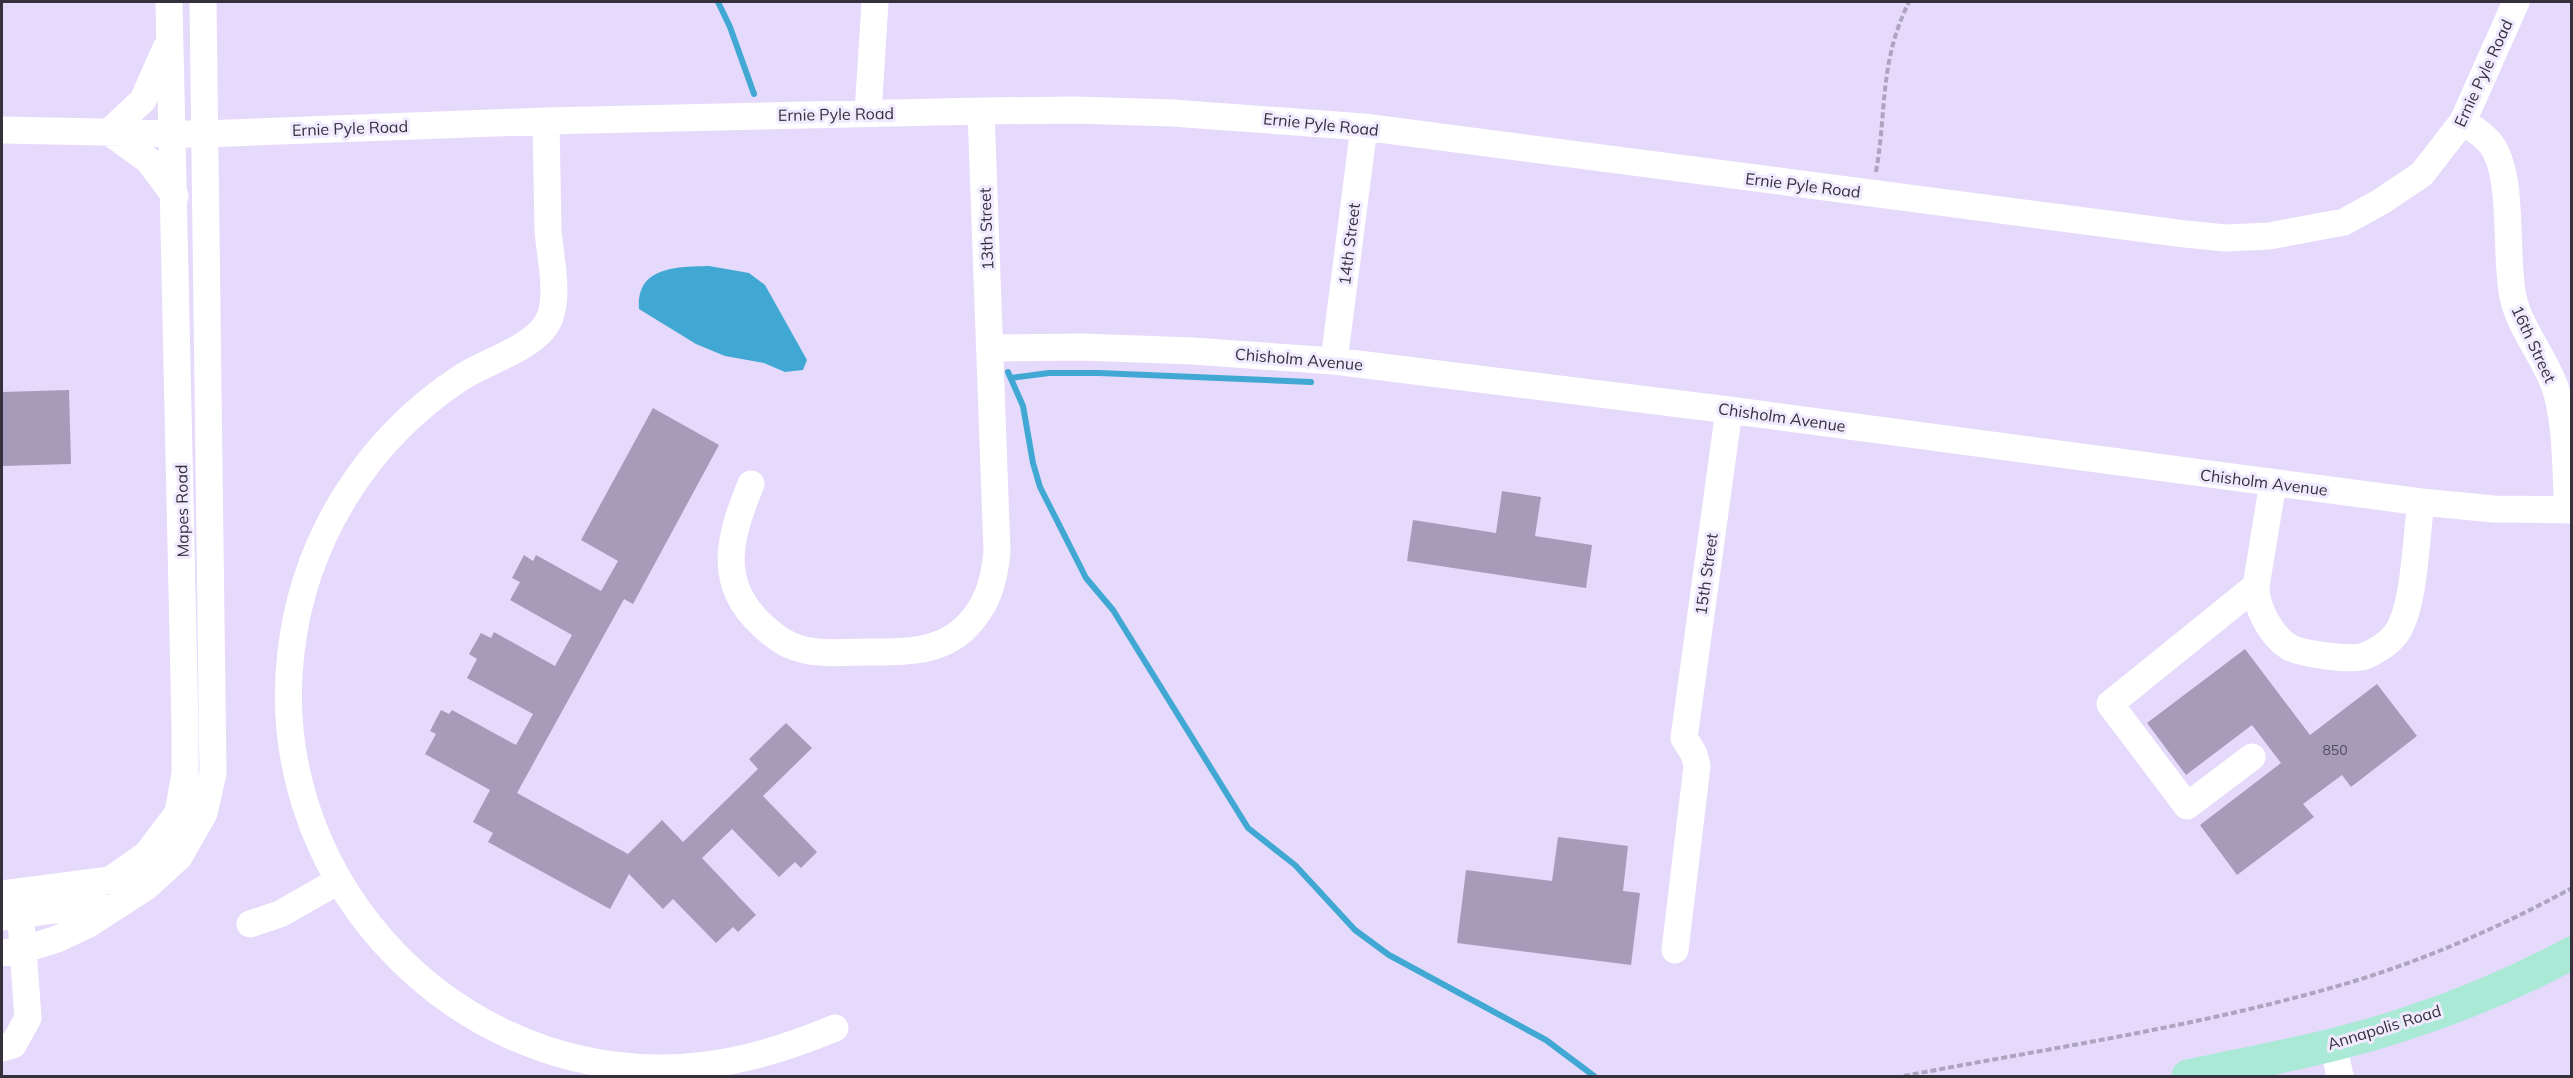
<svg xmlns="http://www.w3.org/2000/svg" width="2573" height="1078" viewBox="0 0 2573 1078" font-family="Mulish,sans-serif">
	<rect width="100%" height="100%" fill="#e5dafb"/>
	<path fill="#41a8d4" d="M709,266L749,273L765,285L807,360L803,370L785,372L764,363L725,356L696,344L639,309C636,266 677,267 709,266Z"/>
	<g fill="none" stroke-linecap="round" stroke-linejoin="round">
		<path stroke="#41a8d4" stroke-width="6" d="M718,2L730,27L754,94
			M1008,372L1023,406L1033,463L1040,487L1086,578L1113,610L1248,828L1295,865L1355,930L1389,955L1546,1040L1594,1076
			M1011,378L1049,373H1099L1311,382"/>
	</g>
	<path fill="#a69cba" d="M69,390L71,464L2,466V392Z
		M653,408L719,445L633,604L624,599L517,793L628,854L662,820L683,842L758,769L749,759L786,723L812,748L763,796L817,852L801,868L795,862L779,877L732,829L702,858L756,915L738,932L733,927L716,943L673,899L663,909L629,874L610,909L488,842L493,833L473,822L490,790L425,754L436,734L430,731L441,710L449,714L452,710L516,745L533,714L467,678L477,659L469,654L481,633L491,638L494,632L555,666L572,635L510,600L520,582L512,578L524,555L533,561L536,555L601,591L618,561L581,540Z
		M1502,491L1541,497L1535,536L1592,545L1586,588L1407,561L1413,520L1496,533Z
		M2245,649L2310,735L2377,684L2417,736L2351,787L2342,775L2303,804L2314,817L2237,875L2200,825L2281,763L2252,725L2186,775L2147,723Z
		M1558,837L1628,846L1623,891L1640,893L1631,965L1457,943L1466,870L1552,881Z"/>
	<g fill="none" stroke-linecap="round" stroke-linejoin="round">
		<path stroke="#ada4bf" stroke-width="4" stroke-dasharray="6 3" stroke-linecap="butt" d="M1876,172C1887,110 1879,62 1909,2
			M1904,1076C2045,1049 2189,1028 2327,989C2411,966 2495,930 2572,888"/>
		<path stroke="#fff" stroke-width="27" d="M166,48L143,100L109,132L148,160L175,196
			M868,113L875,2
			M546,121C547,158 547,194 548,230C550,257 559,291 550,317C540,346 487,361 462,377C367,439 304,539 291,652C265,870 440,1067 659,1068C722,1068 777,1052 835,1028
			M2463,121C2472,128 2484,135 2491,144C2515,176 2504,255 2513,297C2520,329 2544,356 2555,387C2567,423 2565,472 2568,510
			M2,130L204,134L546,121L981,111L1075,110L1172,113L1364,127L2185,234L2226,238L2269,236L2344,222L2382,201L2422,174L2463,121L2516,2
			M990,348L1083,347L1193,351L1334,361L1729,410L2421,502L2494,509L2572,510
			M1334,361L1364,127
			M2273,483L2256,586C2256,607 2270,635 2289,647C2301,654 2353,661 2365,656C2375,652 2388,644 2395,635C2415,611 2416,535 2421,502
			M751,484C730,536 715,583 763,626C774,636 785,645 801,649C822,655 847,652 869,652C902,652 938,653 964,629C987,607 994,583 997,552L981,111
			M2252,757L2187,806L2110,704L2256,586
			M2,894L110,880L147,854L178,813L185,773V727L169,2
			M2,917L75,907L110,908
			M250,924L280,914L338,881
			M1675,950L1697,766L1694,754L1684,738L1729,410
			M2,953L23,950L57,939L89,924L146,887L179,857L204,813L213,773L203,2
			M2333,1044L2340,1076
			M2,1048L13,1045L28,1018L19,893"/>
		<path stroke="#a9e9d6" stroke-width="33" d="M2188,1076C2262,1060 2339,1047 2411,1022C2466,1004 2521,980 2572,953"/>
	</g>
	<g text-anchor="middle" stroke-width="6" stroke-linejoin="round" paint-order="stroke">
		<g font-size="14" fill="#504b5c">
			<text x="2335" y="755">850</text>
		</g>
		<g font-size="16" fill="#34303c" stroke="#f0eafe">
			<text transform="translate(2483 73) rotate(-65)" y="6">Ernie Pyle Road</text>
			<text transform="translate(836 114) rotate(-1)" y="6">Ernie Pyle Road</text>
			<text transform="translate(1321 124) rotate(6)" y="6">Ernie Pyle Road</text>
			<text transform="translate(350 128) rotate(-2)" y="6">Ernie Pyle Road</text>
			<text transform="translate(1803 185) rotate(7)" y="6">Ernie Pyle Road</text>
			<text transform="translate(986 229) rotate(-92)" y="6">13th Street</text>
			<text transform="translate(1349 244) rotate(-83)" y="6">14th Street</text>
			<text transform="translate(2534 344) rotate(65)" y="6">16th Street</text>
			<text transform="translate(1299 359) rotate(5)" y="6">Chisholm Avenue</text>
			<text transform="translate(1782 417) rotate(8)" y="6">Chisholm Avenue</text>
			<text transform="translate(2264 482) rotate(7)" y="6">Chisholm Avenue</text>
			<text transform="translate(182 511) rotate(-91)" y="6">Mapes Road</text>
			<text transform="translate(1706 574) rotate(-82)" y="6">15th Street</text>
			<text transform="translate(2384 1027) rotate(-17)" y="6">Annapolis Road</text>
		</g>
	</g>
	<rect width="2573" height="1078" fill="none" stroke="#34303c" stroke-width="6"/>
</svg>
